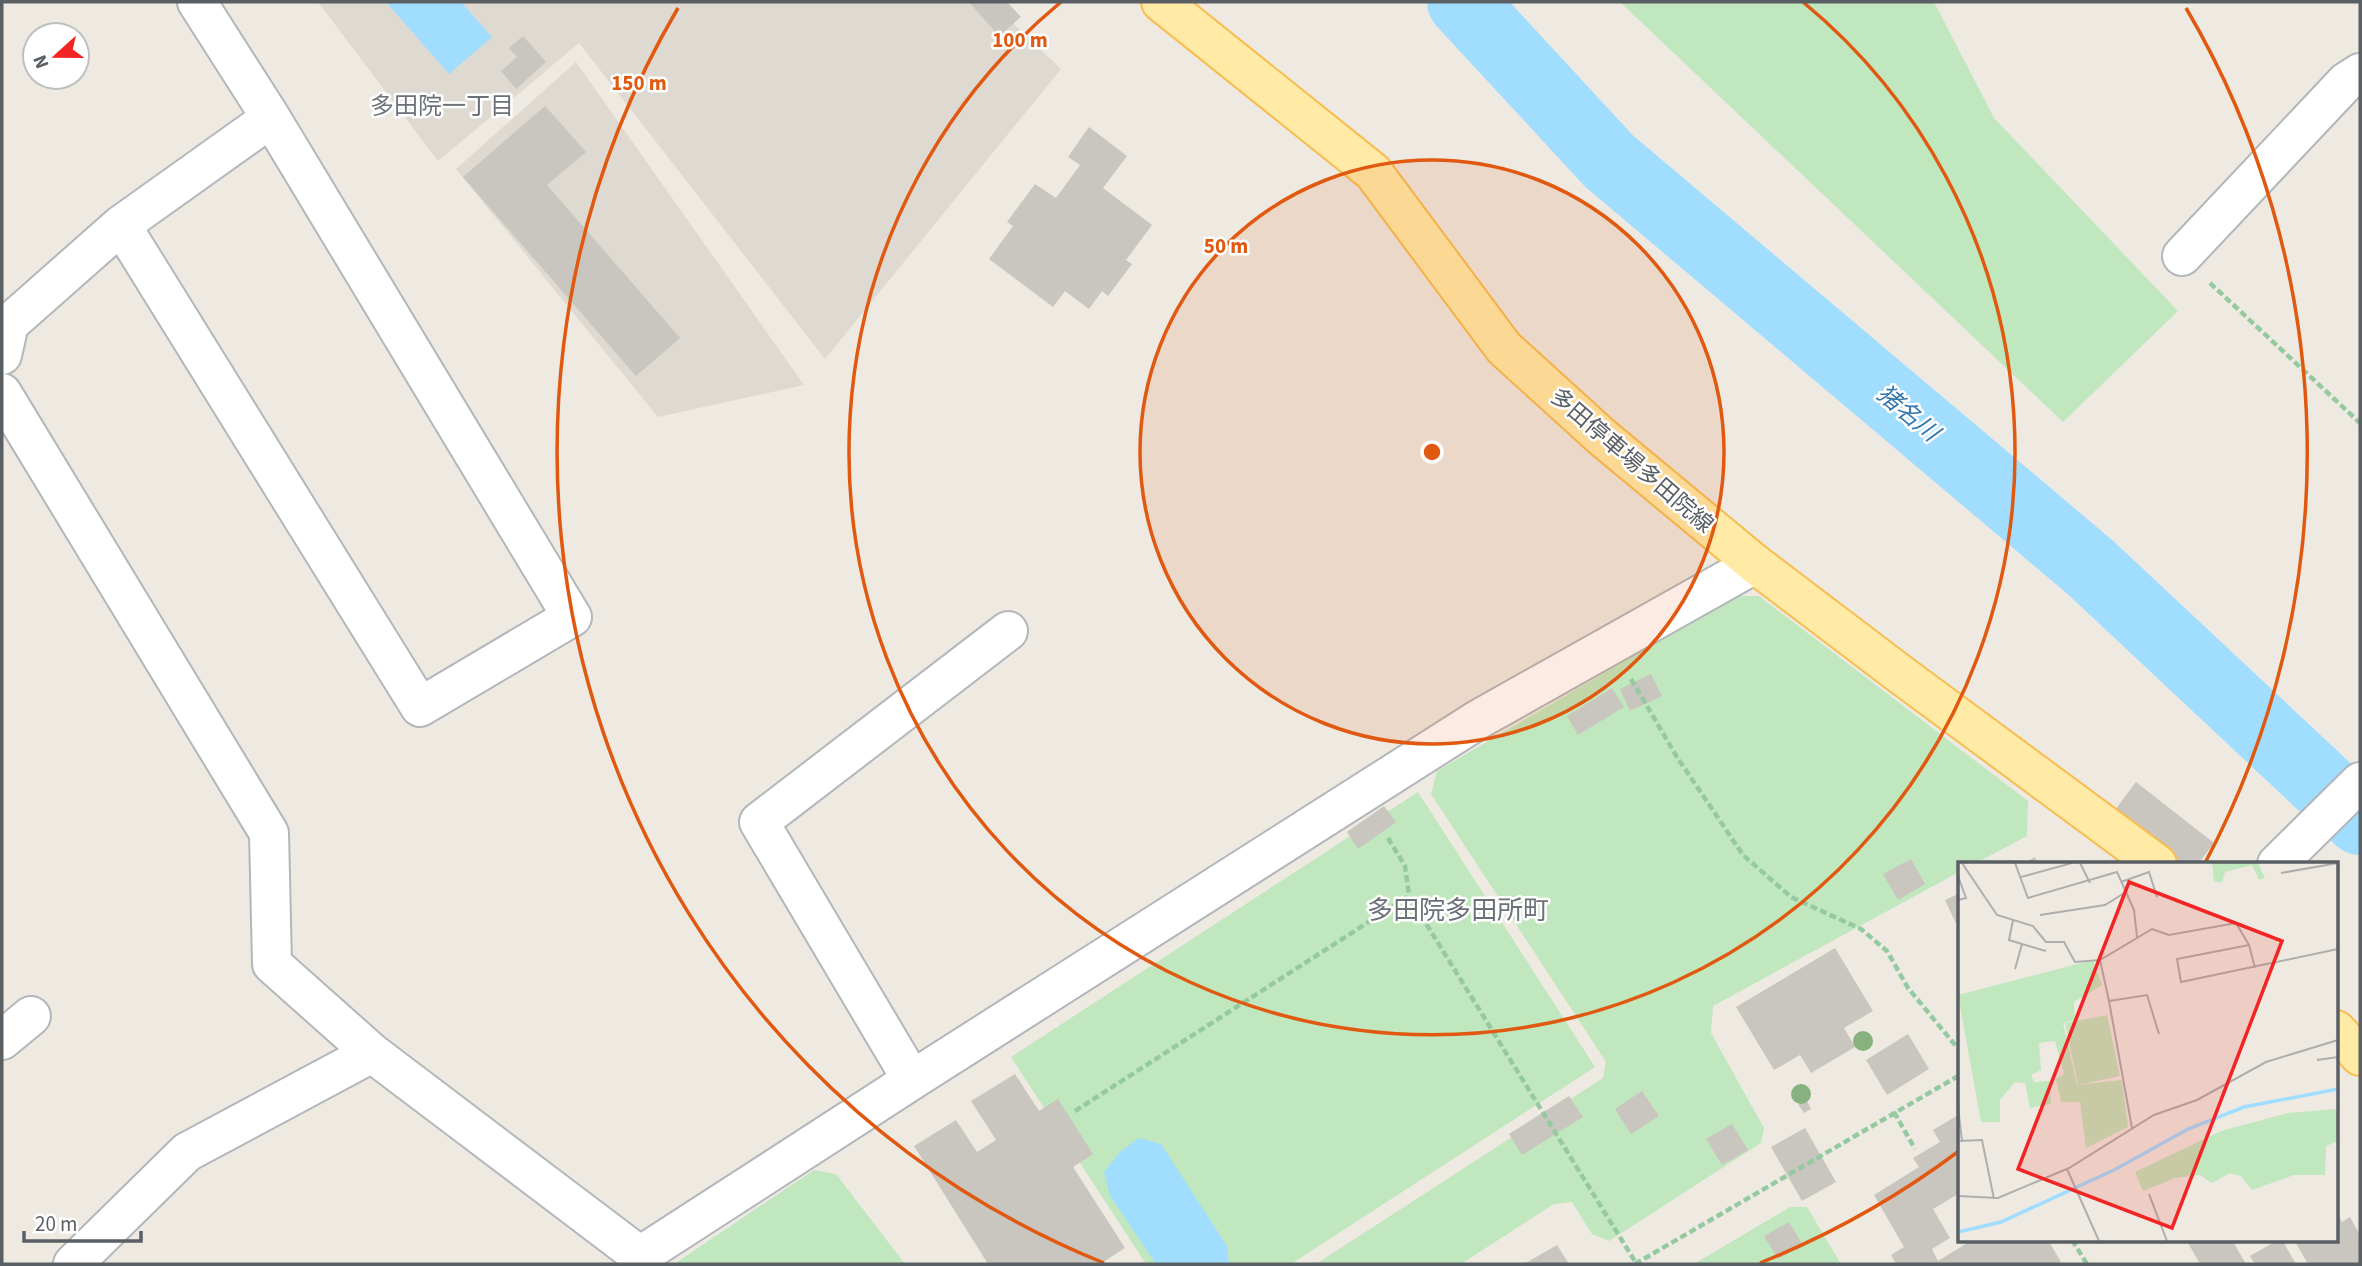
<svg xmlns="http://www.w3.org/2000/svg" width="2362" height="1266" viewBox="0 0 2362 1266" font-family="'Source Sans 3','Noto Sans JP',sans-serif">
	<rect width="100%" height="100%" fill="#eeeae2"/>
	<path fill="#ded9d1" d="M318,2H991L1061,69L825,359L579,43L438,161Z
		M576,62L804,385L658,417L456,169Z"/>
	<path fill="#c0e7bd" d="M1620,2H1934L1994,118L2178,311L2063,422Z
		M1736,596H1759L2028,801L2027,836L1976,863L1960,864L1959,872L1713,1006L1711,1033L1764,1128L1761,1143L1609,1241L1592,1234L1572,1202L1554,1204L1461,1264H1316L1603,1078L1606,1062L1431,794L1437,771Z
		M1418,792L1595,1067L1291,1264H1146L1011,1057Z
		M814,1170L836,1174L905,1264H674Z
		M1790,1207H1807L1841,1264H1694Z"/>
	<path fill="#a1ddff" d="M386,2H461L492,37L449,74Z
		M1139,1138L1161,1144L1227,1246L1229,1264H1156L1110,1196L1104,1172L1120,1152Z"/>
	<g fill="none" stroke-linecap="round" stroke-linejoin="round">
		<path stroke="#a1ddff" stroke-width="70" d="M1462,2L1609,161L2091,568L2360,820"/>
	</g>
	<path fill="#c9c5bf" d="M969,2H1007L1021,17L999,36Z
		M523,36L546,62L516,89L501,71L517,57L509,48Z
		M545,106L586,152L547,185L680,338L636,376L463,177Z
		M1089,127L1127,156L1103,188L1152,225L1126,260L1132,264L1108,296L1102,291L1089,309L1065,291L1053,307L989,259L1013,226L1007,222L1035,184L1056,198L1080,165L1068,157Z
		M1651,674L1662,696L1630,711L1620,689Z
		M1612,688L1624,707L1578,735L1567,716Z
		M2136,782L2214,843L2198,864H2176L2112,814Z
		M1384,806L1396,822L1358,849L1347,832Z
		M2035,857L2038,864H2022Z
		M1911,859L1925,884L1898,900L1883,874Z
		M1960,893V932L1945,900Z
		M1835,948L1873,1011L1844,1028L1855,1047L1811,1073L1800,1055L1774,1070L1736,1007Z
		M1908,1034L1929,1069L1887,1095L1866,1060Z
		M1015,1074L1039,1111L1058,1099L1093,1154L1073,1167L1125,1248L1100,1264H988L914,1146L956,1120L977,1152L996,1140L971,1101Z
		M1642,1091L1659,1116L1631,1134L1615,1109Z
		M1569,1096L1583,1117L1522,1155L1509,1134Z
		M1806,1099L1811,1109L1804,1113L1798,1104Z
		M1960,1114V1193L1933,1209L1950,1238L1932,1249L1938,1261L1972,1240H2048L2061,1262L2057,1264H1896L1891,1255L1904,1247L1874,1195L1919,1167L1913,1158L1940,1142L1933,1130Z
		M1732,1124L1748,1150L1722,1165L1706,1139Z
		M1805,1128L1836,1182L1802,1201L1771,1147Z
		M2336,1211L2342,1222L2350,1217L2360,1235V1264H2308L2294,1240H2336Z
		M1789,1222L1803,1245L1778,1259L1764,1236Z
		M2189,1240H2232L2246,1264H2200L2187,1241Z
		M2278,1240H2282L2296,1264H2255L2250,1256Z
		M1557,1245L1569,1264H1524Z"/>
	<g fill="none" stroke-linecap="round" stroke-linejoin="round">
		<defs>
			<path id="minor" d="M121,225L271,118
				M2182,256L2346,82L2360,73
				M2,355L9,324L121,225L420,707L572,617L271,118L197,2
				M2,393L269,833L272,964L372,1053L640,1256L643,1264
				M2277,864L2360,782
				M2,1040L31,1016
				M912,1080L1479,719L1755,564
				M640,1256L912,1080L759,822L1008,631
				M73,1264L187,1152L372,1053"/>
			<path id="major" d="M1161,2L1373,172L1504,348L1602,437L1755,564L1900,674L2157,864
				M2336,1030L2360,1056"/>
		</defs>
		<use href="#minor" stroke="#b3b6ba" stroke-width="42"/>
		<use href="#major" stroke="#f8bd50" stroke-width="42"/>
		<path stroke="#95c9a0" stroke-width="4.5" stroke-dasharray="7 3.5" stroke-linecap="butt" d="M2210,283L2360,423
			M1631,679L1677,757L1743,855L1791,897L1861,929L1887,951L1908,988L1960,1051
			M1388,838L1405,866L1409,896
			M1075,1111L1409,896L1636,1263
			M1894,1112L1915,1149
			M2072,1240L2087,1264
			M1635,1264L1960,1075"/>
		<use href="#minor" stroke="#fff" stroke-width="38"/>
		<use href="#major" stroke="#ffeaa6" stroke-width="38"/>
	</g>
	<g fill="#87b280">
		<circle cx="1863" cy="1041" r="10"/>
		<circle cx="1801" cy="1094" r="10"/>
	</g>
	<circle cx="1432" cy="452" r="292" fill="#e15910" fill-opacity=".12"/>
	<g fill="none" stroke="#e15910" stroke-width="3.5">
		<circle cx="1432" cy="452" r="292"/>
		<path d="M1803 2A583 583 0 1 1 1061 2"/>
		<path d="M1959 1151A875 875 0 0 1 1760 1263M1104 1263A875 875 0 0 1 678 8M2186 8A875 875 0 0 1 2205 863"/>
	</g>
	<g text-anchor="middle" stroke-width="5" stroke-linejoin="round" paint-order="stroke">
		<g font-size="23" fill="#5a5f64" stroke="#fff">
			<text transform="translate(1632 460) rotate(41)" y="8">多田停車場多田院線</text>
		</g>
		<g font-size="24" fill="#6b7176" stroke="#fff">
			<text x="442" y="114">多田院一丁目</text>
		</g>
		<g font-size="24" font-style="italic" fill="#3679ad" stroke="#fff">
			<text transform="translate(1908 413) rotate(40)" y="8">猪名川</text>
		</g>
		<g font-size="26" fill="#6b7176" stroke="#fff">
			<text x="1458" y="919">多田院多田所町</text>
		</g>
	</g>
	<g transform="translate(1958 862)">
		<rect width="380" height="380" fill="#eeeae2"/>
		<path d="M254,1H300L307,16L301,18L294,3L267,10L264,21L256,19ZM135,98L144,123L116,140L117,158L105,161L119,223L164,218L170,265L128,286L122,240H103L98,217L106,212L97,179L81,181L83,208L73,213L76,220L91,219L93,242L72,246L67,221L57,220L42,238V260H23L0,133ZM149,153L162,214L120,223L107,161ZM380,247V279L368,284L367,313H336L294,328L283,314L272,311L254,321L242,313L217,316L185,329L177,310L263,269L330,251Z" fill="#c0e7bd"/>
		<path fill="none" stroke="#a1ddff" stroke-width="3.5" d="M0,370L43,360L158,307L230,267L286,245L380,227"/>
		<path fill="none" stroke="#afaeac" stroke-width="2" d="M4,1L39,53L75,64L88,80H106L117,100L142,98L194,67L211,73L278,61L291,83L219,97L223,120L380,87M57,1L70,36L159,10L176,48L179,75M122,1L132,21M323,11L380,1M0,14L8,36L0,38M63,15L114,1M163,20L191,10L199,35M82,53L147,43L168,30M55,58L51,78L64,82M291,83L297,106M142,98L151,139L189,133L201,172M57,107L64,82L88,89M151,139L174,266M359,198L380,195M0,245L4,279M0,279L24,278L36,337M109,307L141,379M191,332L209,379M0,334L40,336L111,306L196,253L239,238L308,200L380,178"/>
		<path fill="#f22524" fill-opacity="0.15" stroke="#f22524" stroke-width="3.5" d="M171,20L324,79L214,366L60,307Z"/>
		<rect width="380" height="380" fill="none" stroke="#5a5f64" stroke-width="3.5"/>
	</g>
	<circle cx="1432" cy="452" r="10" fill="#e15910" stroke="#fff" stroke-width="3.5"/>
	<g font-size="21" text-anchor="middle" font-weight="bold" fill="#e15910" stroke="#fff" stroke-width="5" stroke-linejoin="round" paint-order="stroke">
		<text x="1020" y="47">100 m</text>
		<text x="639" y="90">150 m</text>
		<text x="1226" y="253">50 m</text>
	</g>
	<rect width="2362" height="1266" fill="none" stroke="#5a5f64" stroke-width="7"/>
	<g transform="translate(56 56) rotate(249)"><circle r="33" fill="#ffffff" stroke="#bdbfc1" stroke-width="2"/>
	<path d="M0-5L12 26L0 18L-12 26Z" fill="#f22524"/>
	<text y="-10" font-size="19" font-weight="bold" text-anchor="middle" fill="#5a5f64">N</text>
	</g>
	<path d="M24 1231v10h117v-10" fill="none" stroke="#5a5f64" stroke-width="3.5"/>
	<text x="35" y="1231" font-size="21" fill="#5a5f64" stroke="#ffffff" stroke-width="5" paint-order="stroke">20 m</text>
</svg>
